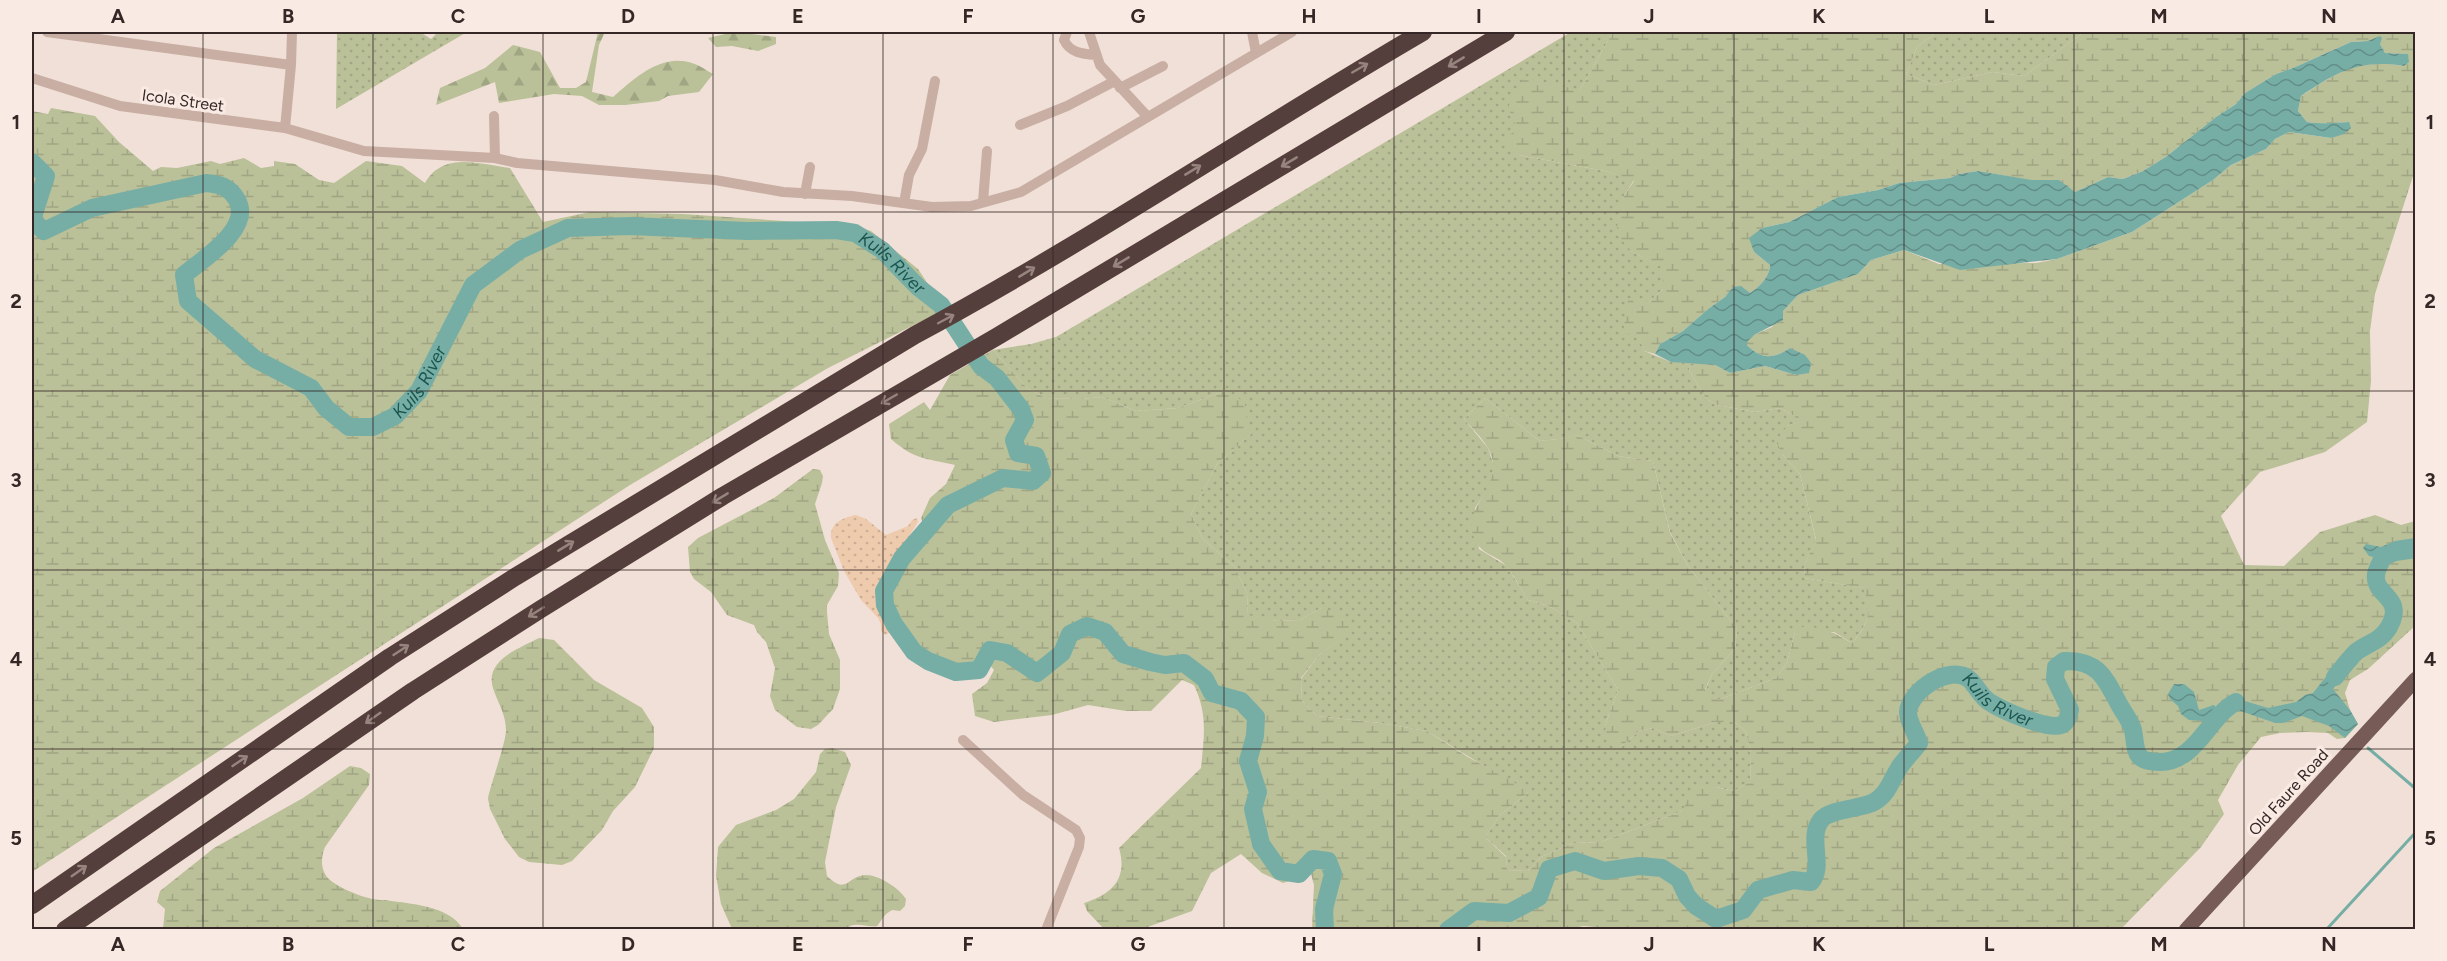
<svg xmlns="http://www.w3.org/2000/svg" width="2447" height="961" viewBox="0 0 2447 961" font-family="Figtree,sans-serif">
	<defs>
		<pattern id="grass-dots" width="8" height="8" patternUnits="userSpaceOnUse" patternTransform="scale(1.5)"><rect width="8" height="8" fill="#bac098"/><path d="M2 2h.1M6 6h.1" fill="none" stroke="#a0a583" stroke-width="1.8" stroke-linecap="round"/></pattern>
		<pattern id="forest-firs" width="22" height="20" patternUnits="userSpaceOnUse" patternTransform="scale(1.5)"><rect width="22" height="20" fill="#bac098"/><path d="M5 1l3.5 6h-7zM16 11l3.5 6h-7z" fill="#a0a583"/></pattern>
		<pattern id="wetland-marsh" width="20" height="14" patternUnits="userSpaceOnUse" patternTransform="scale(1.5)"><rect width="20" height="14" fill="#bac098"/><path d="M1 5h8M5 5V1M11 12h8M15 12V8" fill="none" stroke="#a0a583"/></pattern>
		<pattern id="sand-dots" width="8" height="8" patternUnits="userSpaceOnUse" patternTransform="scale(1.5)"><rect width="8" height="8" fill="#eecbad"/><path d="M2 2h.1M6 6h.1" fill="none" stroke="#cdae95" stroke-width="1.8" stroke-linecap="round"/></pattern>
		<pattern id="water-waves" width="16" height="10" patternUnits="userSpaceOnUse" patternTransform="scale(1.5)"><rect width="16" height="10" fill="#76aea6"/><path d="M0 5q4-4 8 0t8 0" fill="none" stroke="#628e87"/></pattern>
	</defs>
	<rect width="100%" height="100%" fill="#f1e0d7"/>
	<path fill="url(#grass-dots)" d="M337,32H420L431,39L438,32H467L336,109Z
		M1571,32H1613L1580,90L1517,129L1519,155L1605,171L1634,180L1622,199L1631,251L1664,268L1663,289L1649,302L1638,334L1644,351L1671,362H1691L1689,370L1706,399L1717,405L1755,412L1780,408L1794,416L1800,422L1787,426L1782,454L1800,474L1816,540L1805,564L1804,578L1864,588C1873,611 1868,625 1852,643L1834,632H1795L1787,663L1776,678L1718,700L1705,691L1712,674L1735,649L1737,629L1688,566L1670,532L1653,461L1618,456L1575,434L1568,438L1540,441L1485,398L1464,419L1488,448L1494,466L1491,484L1475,508L1479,549L1507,566L1528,600L1549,606L1577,623L1618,690L1605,726L1621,747L1639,731L1653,728L1671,736L1716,722H1735L1746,732L1751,754L1750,782L1734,791L1716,787L1682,811L1601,842L1573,843L1541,857L1528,871L1507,870L1506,856L1485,837L1500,815L1528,793L1427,731L1380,723L1317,716L1302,701L1301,679L1320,654L1349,633L1321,608L1300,620L1277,621L1248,616L1247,593L1235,567L1203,539L1191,514L1217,464L1251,434L1224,391L1178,408L1136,411L1102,397L1080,399L1046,398L1027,388L993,350L1031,344L1056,337Z
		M1937,32H2084L2024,76L1993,72L1934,85L1906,74L1917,47Z"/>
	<path fill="url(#forest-firs)" d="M598,32H605L599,45L592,92L613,97C635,78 661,53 692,63C699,65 706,70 713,74L699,92L668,96L659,101L625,105H599L582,96L554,94L499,103L495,82L436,105L440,88L485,68L513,45L540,52L560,88H576L586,82Z
		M734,32L776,37V44L758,51L732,46L716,47L708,38Z"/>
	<path fill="url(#wetland-marsh)" d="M1613,32H1937L1917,47L1906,74L1934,85L1993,72L2024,76L2084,32H2415V170L2375,294L2370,331L2371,381L2367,422L2325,452L2260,472L2221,516L2244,565L2284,566L2320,532L2375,515L2401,525L2415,521V626L2368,669L2350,680L2345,693L2350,710L2358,724L2345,738L2337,739L2328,733L2307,732L2280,733L2261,737L2238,765L2218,800L2224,814L2201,847L2121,929L1632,930L1583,926L1567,930L1312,929L1314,885L1311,874L1283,883L1262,873L1241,854L1211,873L1192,911L1142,929H1104L1087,911L1084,903C1112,894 1128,879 1119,848L1201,768C1204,736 1208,715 1194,685L1182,680L1151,711H1126L1088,705L1052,715L994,722L975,716L972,694L987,683L994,670L986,660L979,670C972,671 963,673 956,672C926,667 903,645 891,618C887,610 882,601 884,591C888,571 912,545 926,531L921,518L930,498L946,484L955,465C925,458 915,460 891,439L889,424L924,402L930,410L950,375L993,350L1027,388L1046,398L1080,399L1102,397L1136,411L1178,408L1224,391L1244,401L1251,434L1217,464L1191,514L1203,539L1235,567L1247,593L1248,615L1277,621L1300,620L1321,608L1343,615L1350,633L1320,654L1301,678L1302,701L1317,716L1380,723L1427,731L1468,757L1526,789L1528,793L1500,815L1485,837L1506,857L1507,870L1528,871L1541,857L1573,843L1601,842L1682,811L1695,785L1716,787L1734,791L1750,782L1751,754L1746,732L1735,722H1716L1671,736L1653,728L1639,731L1621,747L1607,742L1605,726L1618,690L1577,623L1549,606L1528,600C1521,590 1516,578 1508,568C1497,553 1480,557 1473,535C1463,502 1508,486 1488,448C1482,438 1472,428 1464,419L1485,398L1540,441L1567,438L1575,434L1618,456L1653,461L1670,533L1688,566L1737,629L1735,649L1712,674L1705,690L1718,700L1776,678L1787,663L1795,632L1806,625L1834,633L1852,643C1868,625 1873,611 1863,588L1804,578L1805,564L1816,539L1800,474L1782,454L1776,441L1787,426L1799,422L1794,416L1780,408L1755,412L1717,405L1706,399L1689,370L1691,362L1715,365L1730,373L1765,366L1796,375L1790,348C1773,359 1762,360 1747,345V342L1754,335L1772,327L1783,311L1798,295L1858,274L1871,260L1904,250L1939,264L2036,263L2057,259L2132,232L2213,180L2231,165L2266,149L2275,139L2289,132L2331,138L2349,122C2335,123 2321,124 2307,122L2298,111L2301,96C2338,72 2358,58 2404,66L2407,54L2385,53L2380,44L2368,41L2351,42L2293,68L2276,74L2245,93L2236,104L2216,117L2167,156L2143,171L2123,179L2108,177L2075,192L2067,187L1978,171L1959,174L1950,178L1899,183L1878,190L1838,197L1789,222L1762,228L1750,238L1754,252L1770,265C1769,278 1760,286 1750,293L1733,287L1725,297L1708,309L1683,331L1660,344L1655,354L1644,351L1638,335L1623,333L1628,300L1649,302L1663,289V268L1631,251L1616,233L1622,199L1634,181L1605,171L1519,155L1505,139L1517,129L1508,107L1524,78L1580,90Z
		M51,108L95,116L119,142L153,171L161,167L177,168L211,161L220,164L244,158L261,168L274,166V161L295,164L319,180L334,183L366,161L402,166L425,183C443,151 480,164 510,168L543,222L590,212L683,214L813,223L844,222L871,231L918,269L934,293L938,313L828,368L630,485L32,872V111L48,114Z
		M813,469L820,470L823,476L822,483L815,504L825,540L839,573L838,586L827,605V612L829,634L840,660V689L833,709L818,725L811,729L797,727L775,710L770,696L775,668L766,642L757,632L754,625L727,615L711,592L694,579L690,572L688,547L698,538L774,498Z
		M539,638L554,640L594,680L642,708L654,727V748L635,787L613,811L602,830L572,861L562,865L529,862L519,857L505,839L490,809L488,798C492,780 505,745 506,731C506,715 499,705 494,691C482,661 518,649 539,638Z
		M832,748L845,752L851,765L836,807L825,862L827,876C847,896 848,875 866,875C879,875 899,888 906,899L905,906L900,911L892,910L886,914L877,926C866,928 854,920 845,930L732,929L721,904L716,876L718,847L736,825L776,810L794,799L816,772L820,754L825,749Z
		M350,766L361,768L370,774L369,785L325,847C321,857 320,869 328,878C337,888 372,902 385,900C409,904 449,905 463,929H163L165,909L157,902L160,891L214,848L303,798Z"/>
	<path fill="url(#sand-dots)" d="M856,515L866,519L886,535L908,526L912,520L917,518L918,522L879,585L877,602L891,631L886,635L881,631V624L878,618L861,600L844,571L831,538C830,522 843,518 856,515Z"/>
	<path fill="url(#water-waves)" d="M2380,36L2382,38L2380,44L2385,53L2408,54L2409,62L2404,66C2359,59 2337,72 2301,96L2298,111L2307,122C2321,124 2335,123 2349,122L2351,128L2344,134L2331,138L2289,132L2275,139L2266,149L2231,165L2213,180L2132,232L2057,259L1960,270L1904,250L1871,260L1858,274L1798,295L1783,311V320L1754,335L1747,342V345C1762,360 1773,359 1790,348L1805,355L1811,363L1809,373L1796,375L1765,366L1730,373L1715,365L1671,362L1655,354L1660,344L1683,331L1708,309L1725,297L1733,287L1741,286L1750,293C1760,286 1769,278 1770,265L1754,252L1749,238L1762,228L1789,222L1838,197L1878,190L1899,183L1950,178L1959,174L1978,171L2032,180H2059L2075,192L2108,177L2123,179L2143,171L2167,156L2216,117L2236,104L2245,93L2276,74L2293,68L2351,42L2368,41Z
		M2415,538V558L2401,557L2390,561L2369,556L2363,548L2366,544L2381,547L2395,541Z
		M2348,658L2354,663L2333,689L2350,710L2358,724L2345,738L2329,726L2302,716L2283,723H2275L2238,710L2203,721L2189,720L2181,714L2178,706L2170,699L2168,694L2174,684H2184L2194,692L2199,710L2214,705L2218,710L2227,699L2235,698L2268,708L2296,702L2305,695L2313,693L2340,659Z"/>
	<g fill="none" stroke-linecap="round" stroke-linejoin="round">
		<path stroke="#76aea6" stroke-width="3" d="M2368,748L2416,789
			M2326,930L2416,832"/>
		<g stroke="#76aea6" stroke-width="18">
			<path id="s1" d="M32,162L46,176L32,220L44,231L92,208L206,183C219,184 230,187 237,200C253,228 203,259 184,275L188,301L255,359L311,388L326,408L349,427H373L395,416L419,391L473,285L520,250L568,228L630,226L747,231L836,230L855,233L882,250L918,287L941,305L981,366L997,378L1021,409L1025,420L1014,440L1018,453L1036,456L1042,473L1033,481L1003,478L948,505L902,558L884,591L885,605L894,624L914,652L928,661L956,672L979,670L990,650L1007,653L1037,673L1062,653L1070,634L1087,626L1105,632L1123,654L1150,662L1165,665L1184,663L1205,679L1212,693L1241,701L1256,717L1255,736L1248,761L1258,792L1253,809L1261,844L1280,871L1299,874L1313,859L1328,861L1333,874L1324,909L1325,930"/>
			<path d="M2335,677C2342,668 2349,659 2356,652C2368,643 2381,641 2389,627C2406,596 2373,597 2376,574C2377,569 2381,562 2383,557L2395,552L2416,549"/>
			<path id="s2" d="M1448,930L1474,911L1509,913L1539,897L1549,869L1575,861L1604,871L1639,866L1662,868L1679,879L1687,896L1696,906L1716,919L1743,910L1758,890L1793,880L1811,882C1825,866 1807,838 1821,820C1830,809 1861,809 1874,802C1889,794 1892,777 1901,765C1907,757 1913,751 1919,743C1916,733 1908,722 1908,712C1910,690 1950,664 1969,679C1977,686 1981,698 1991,703C2004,711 2047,730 2061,725C2068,722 2068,716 2070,710L2055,679L2056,667L2064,661C2099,660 2105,678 2120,706C2124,713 2131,722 2133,730C2137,750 2132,762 2160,762C2196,762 2209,716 2236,702"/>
		</g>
		<path stroke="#c9aea4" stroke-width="10" d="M47,32L291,65
			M1067,32L1064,40C1070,53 1083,54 1096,55
			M1089,32L1100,65L1147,116
			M1252,32L1256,53
			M32,78L120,106L285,128L364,151L495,158L517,163L715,180L783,192L852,196L932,207L971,206L1021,192L1292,32
			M1120,88L1163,66
			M494,116L495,158
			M1020,125L1067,106L1113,82
			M285,128L291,65L292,32
			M805,194L810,167
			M983,202L987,151
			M904,203L909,175L922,149L935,81
			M963,740L1023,795L1076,830L1080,838L1079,847L1046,930"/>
		<path stroke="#765b56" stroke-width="15" d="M2186,930L2416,679"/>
		<path stroke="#553f3c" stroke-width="18" d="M32,905L390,657L515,577L915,335C1088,242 1253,131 1423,32
			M65,930L413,691L541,609L723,496L998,336L1506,32"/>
	</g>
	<defs><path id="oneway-shaft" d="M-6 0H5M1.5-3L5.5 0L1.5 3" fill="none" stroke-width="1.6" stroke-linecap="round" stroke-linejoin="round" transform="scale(1.5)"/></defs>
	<g stroke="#97847f">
		<use href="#oneway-shaft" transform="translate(1456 62) rotate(149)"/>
		<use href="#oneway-shaft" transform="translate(1360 68) rotate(-30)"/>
		<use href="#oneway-shaft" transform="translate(1289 162) rotate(149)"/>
		<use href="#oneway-shaft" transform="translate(1193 170) rotate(-31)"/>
		<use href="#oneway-shaft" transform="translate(1121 262) rotate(149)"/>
		<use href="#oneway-shaft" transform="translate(1027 272) rotate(-31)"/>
		<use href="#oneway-shaft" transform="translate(946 319) rotate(-28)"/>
		<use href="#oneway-shaft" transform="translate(889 399) rotate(150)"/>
		<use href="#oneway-shaft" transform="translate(720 498) rotate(149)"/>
		<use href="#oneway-shaft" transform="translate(566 546) rotate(-31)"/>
		<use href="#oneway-shaft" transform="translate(536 612) rotate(148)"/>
		<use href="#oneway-shaft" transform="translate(401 650) rotate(-33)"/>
		<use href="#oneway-shaft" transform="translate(373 718) rotate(145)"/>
		<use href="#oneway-shaft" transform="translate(240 761) rotate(-34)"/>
		<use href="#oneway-shaft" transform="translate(79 871) rotate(-35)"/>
	</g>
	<path fill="none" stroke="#342726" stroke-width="1.5" stroke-opacity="0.55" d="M203,32V930M373,32V930M543,32V930M713,32V930M883,32V930M1053,32V930M1224,32V930M1394,32V930M1564,32V930M1734,32V930M1904,32V930M2074,32V930M2244,32V930M32,212H2416M32,391H2416M32,570H2416M32,749H2416"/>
	<g text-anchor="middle" stroke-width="6" stroke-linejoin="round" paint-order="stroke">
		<g font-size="16" fill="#342726" stroke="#f9ebe4">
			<text transform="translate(183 100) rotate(8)" y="6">Icola Street</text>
			<text transform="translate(2288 792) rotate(-48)" y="6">Old Faure Road</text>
		</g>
		<g font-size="18" font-style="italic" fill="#1b564e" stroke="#f9ebe4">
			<text dy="6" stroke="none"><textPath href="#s1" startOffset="1270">Kuils River</textPath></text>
			<text dy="6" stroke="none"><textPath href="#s1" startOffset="712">Kuils River</textPath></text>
			<text dy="6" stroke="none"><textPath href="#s2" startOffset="776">Kuils River</textPath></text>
		</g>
	</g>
	<rect width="2447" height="961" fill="none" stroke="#f9ebe4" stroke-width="66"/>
	<rect x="33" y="33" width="2381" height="895" fill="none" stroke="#342726" stroke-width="2"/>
	<g font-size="20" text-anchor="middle" font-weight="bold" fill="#342726">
		<text x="118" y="23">A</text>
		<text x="288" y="23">B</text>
		<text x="458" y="23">C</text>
		<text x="628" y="23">D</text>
		<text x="798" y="23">E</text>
		<text x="968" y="23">F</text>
		<text x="1138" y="23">G</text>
		<text x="1309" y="23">H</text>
		<text x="1479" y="23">I</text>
		<text x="1649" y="23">J</text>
		<text x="1819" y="23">K</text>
		<text x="1989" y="23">L</text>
		<text x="2159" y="23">M</text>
		<text x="2329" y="23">N</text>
		<text x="16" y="129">1</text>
		<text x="2430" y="129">1</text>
		<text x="16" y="308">2</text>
		<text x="2430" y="308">2</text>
		<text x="16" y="487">3</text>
		<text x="2430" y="487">3</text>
		<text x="16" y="666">4</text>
		<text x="2430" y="666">4</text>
		<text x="16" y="845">5</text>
		<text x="2430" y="845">5</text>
		<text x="118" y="951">A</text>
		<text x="288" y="951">B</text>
		<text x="458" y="951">C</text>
		<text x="628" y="951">D</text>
		<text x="798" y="951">E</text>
		<text x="968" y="951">F</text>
		<text x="1138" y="951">G</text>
		<text x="1309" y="951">H</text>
		<text x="1479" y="951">I</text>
		<text x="1649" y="951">J</text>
		<text x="1819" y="951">K</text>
		<text x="1989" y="951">L</text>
		<text x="2159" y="951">M</text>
		<text x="2329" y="951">N</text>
	</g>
</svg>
